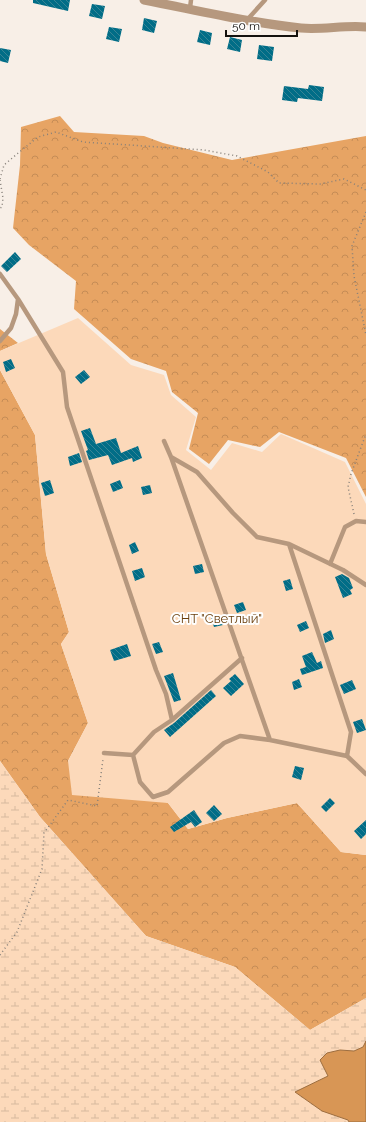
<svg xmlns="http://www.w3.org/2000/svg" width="366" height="1122" viewBox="0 0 366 1122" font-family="Raleway,sans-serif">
	<defs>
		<pattern id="forest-crowns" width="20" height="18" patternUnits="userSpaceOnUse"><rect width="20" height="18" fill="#e7a464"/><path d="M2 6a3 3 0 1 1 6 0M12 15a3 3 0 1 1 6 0" fill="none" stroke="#c58c56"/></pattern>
		<pattern id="wetland-marsh" width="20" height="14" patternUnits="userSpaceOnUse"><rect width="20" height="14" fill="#fcd9ba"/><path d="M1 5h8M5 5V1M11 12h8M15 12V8" fill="none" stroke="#d7b99f"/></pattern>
		<pattern id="building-back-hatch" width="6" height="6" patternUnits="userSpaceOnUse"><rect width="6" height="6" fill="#016d87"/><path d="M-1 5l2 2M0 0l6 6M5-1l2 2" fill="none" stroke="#388495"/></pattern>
	</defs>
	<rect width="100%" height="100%" fill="#f8efe7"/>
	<path fill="url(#forest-crowns)" d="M60,116L74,132L144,136L163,143L232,160L366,136V497L346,458L279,432L260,447L228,440L209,464L189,449L198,413L172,392L166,371L131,359L74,309L76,281L29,245L13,228L20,165L21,127Z
		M0,329L18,343L0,351Z
		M0,370L35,435L46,554L69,632L61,644L88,723L68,761L168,803L188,829L227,818L297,803L341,852L366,855V998L310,1030L235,967L146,936L40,817L0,761Z"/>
	<path fill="url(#wetland-marsh)" d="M0,761L40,817L146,936L235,967L310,1030L366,998V1122H0Z"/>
	<path fill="#fcd9ba" d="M78,318L131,365L164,375L171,395L196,417L186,450L211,470L232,443L262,452L281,434L345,462L366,504V855L341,852L297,803L227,818L188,829L168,803L72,795L68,761L88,723L61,644L69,632L46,554L35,435L0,370V351Z"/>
	<path fill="#d89655" stroke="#9d6e40" d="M366,1041V1122H349L348,1120L322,1111L295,1092L328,1076L320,1060L327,1053L340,1050L354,1051L363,1047Z"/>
	<path fill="url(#building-back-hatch)" d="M33,0H70L68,11L33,3Z
		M92,4L105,6L102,19L89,16Z
		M144,18L157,21L154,33L142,30Z
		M109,27L122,29L119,42L106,39Z
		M200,30L212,33L210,45L197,42Z
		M230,37L242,40L240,52L227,49Z
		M259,45L274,47L272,61L257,59Z
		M0,48L11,50L8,63L0,61Z
		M309,85L324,87L322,101L298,98L297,102L282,100L284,86L308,89Z
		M15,252L21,259L7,272L1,266Z
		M11,359L15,368L6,372L3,362Z
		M84,370L90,377L81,384L75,377Z
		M90,428L96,444L116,438L121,453L138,446L142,458L133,462L132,458L112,465L108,455L89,460L86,451L88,450L81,431Z
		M79,453L82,462L70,466L68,457Z
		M50,480L54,493L45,496L41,483Z
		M120,480L123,488L113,492L110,484Z
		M150,485L152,493L143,495L141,487Z
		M135,542L139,551L132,554L129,545Z
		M202,564L204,572L195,574L193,566Z
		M142,568L145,577L135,581L132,571Z
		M342,574L349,578L353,588L350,590L352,594L343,598L335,577Z
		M290,579L293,589L286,591L283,581Z
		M243,602L246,610L237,613L234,605Z
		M221,616L223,625L214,627L211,618Z
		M306,621L309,628L300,632L297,625Z
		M331,630L334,639L325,643L323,634Z
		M159,642L163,652L156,654L152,644Z
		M127,644L131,656L114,661L110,650Z
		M312,652L317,663L321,661L323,668L302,675L300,669L306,667L302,656Z
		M173,673L181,700L174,702L164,676Z
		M235,674L244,684L231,696L223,688L231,681L229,679Z
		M299,679L302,687L294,690L292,682Z
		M352,680L356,689L344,694L340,685Z
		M211,690L216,696L170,737L164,730L174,723Z
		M362,719L366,730L357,733L353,722Z
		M295,766L304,768L301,780L292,777Z
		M330,798L335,803L326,812L321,807Z
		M214,805L222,814L214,821L206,813Z
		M194,810L202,822L195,827L191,822L174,832L170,827Z
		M366,820V834L361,839L354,831Z"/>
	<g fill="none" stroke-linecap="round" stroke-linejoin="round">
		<path stroke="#86807a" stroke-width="1.5" stroke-dasharray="1 3" stroke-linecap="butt" d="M0,179L4,165L17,154L38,137L56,132L83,142L204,150L237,156L268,172L279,183L320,184L344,179L366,190
			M0,180L3,198L2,207L0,208
			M366,212L352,246L354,276L366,335
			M354,514L348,487L351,474L366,434
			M0,955L17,932L42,869L44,833L68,800L97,806L103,759"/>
		<path stroke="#b6987e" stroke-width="4.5" d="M190,8L191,0
			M247,20L265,0
			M0,274L18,299L16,314L11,328L0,341
			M18,299L63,372L67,407L156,670L166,694L172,720
			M164,441L171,457L270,740
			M171,457L197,472L233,513L257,537L289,544L343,570L366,585
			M289,544L351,732L347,756
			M330,564L345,527L356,521L366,522
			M242,658L172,720L154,732L133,755L140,782L153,797L168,792L224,743L240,736L270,740L347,756L366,774
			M104,753L133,755"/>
		<path stroke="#b6987e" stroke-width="9" d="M144,0C196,10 249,23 301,28C322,30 345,25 366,27"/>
	</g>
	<g text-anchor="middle" stroke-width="4" stroke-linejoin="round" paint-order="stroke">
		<g font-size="13" fill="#6b3f0c" stroke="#fefefe">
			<text x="217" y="623">СНТ "Светлый"</text>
		</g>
	</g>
	<path d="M226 30v6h71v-6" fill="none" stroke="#14110e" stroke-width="2"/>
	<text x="232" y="30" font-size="12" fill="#14110e" stroke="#fefefe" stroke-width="3" paint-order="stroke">50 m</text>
</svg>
